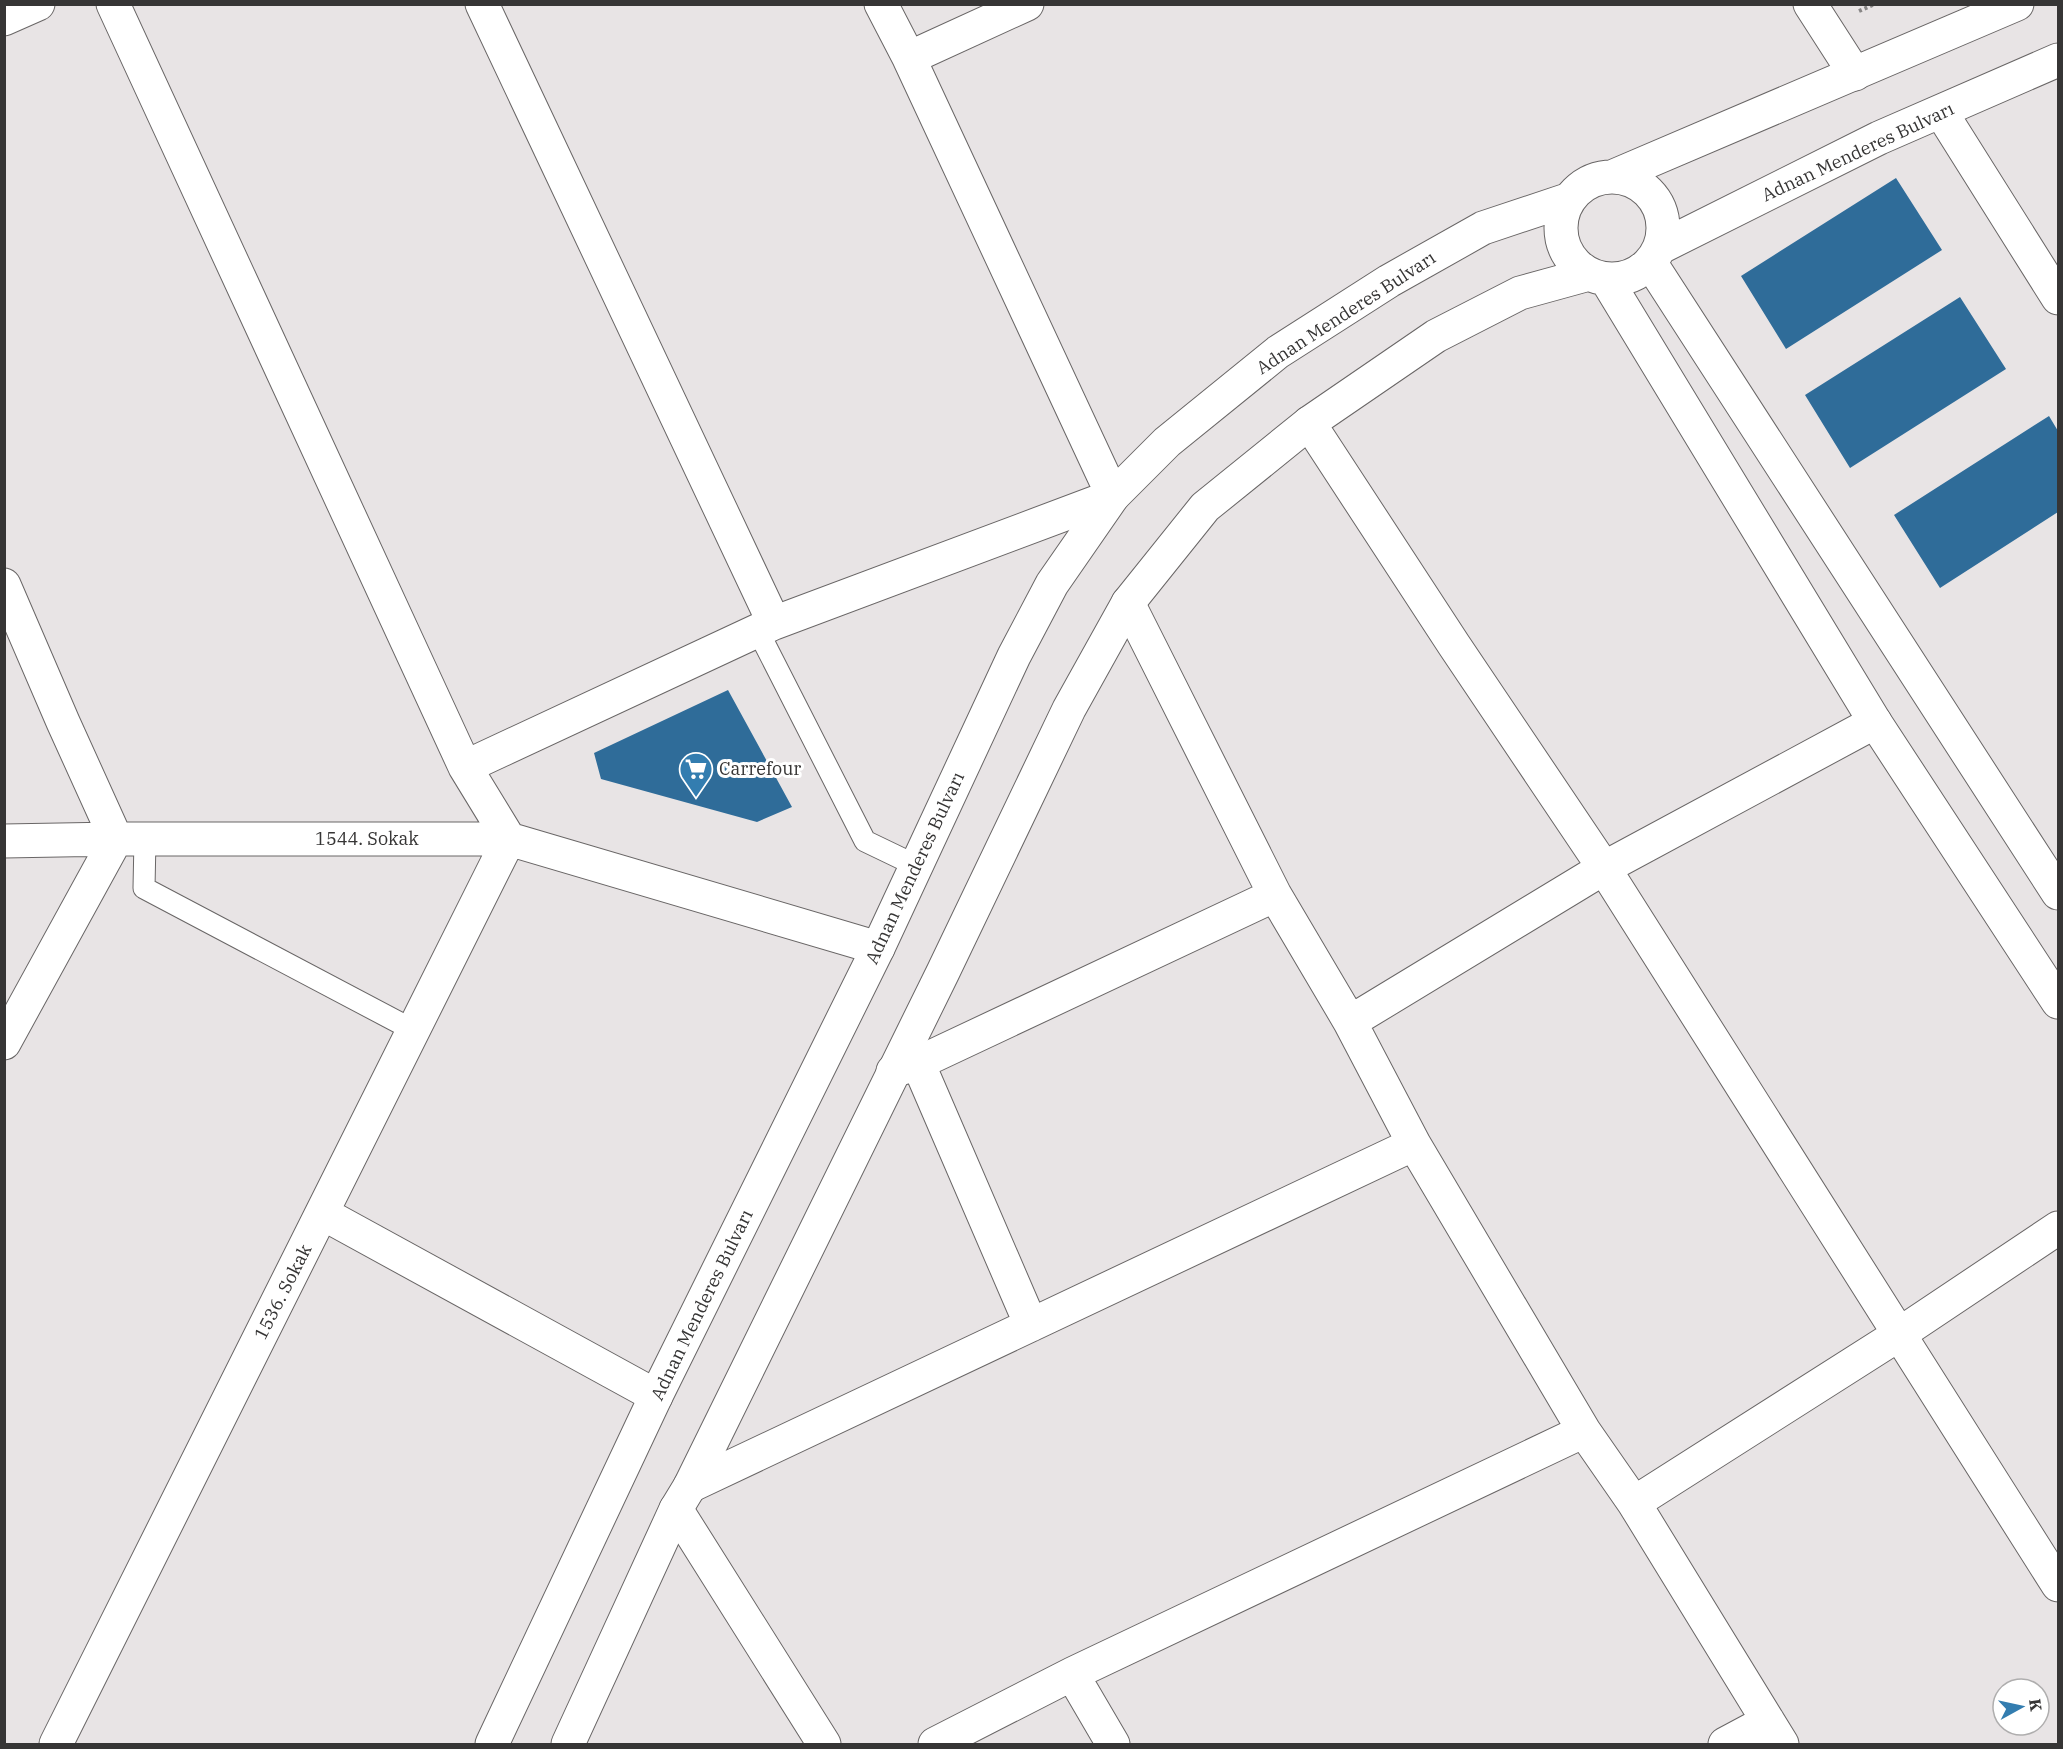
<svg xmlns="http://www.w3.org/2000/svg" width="2063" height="1749" viewBox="0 0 2063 1749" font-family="'IBM Plex Serif',serif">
	<rect width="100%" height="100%" fill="#e8e4e5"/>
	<path fill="#2f6c99" d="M1896,178L1942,250L1786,349L1741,276Z
		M1960,297L2006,369L1850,468L1805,395Z
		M2049,416L2058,431V512L1940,588L1894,515Z
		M728,690L792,807L757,822L601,779L594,753Z"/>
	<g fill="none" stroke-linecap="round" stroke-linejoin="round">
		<defs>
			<path id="service" d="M758,631L865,841L917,866
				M145,839L144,888L413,1030"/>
			<path id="minor" d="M482,4L774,623
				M1810,4L1855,74
				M4,19L38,4
				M909,58L1027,4
				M1941,112L2058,298
				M1309,423L1454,645L1604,868L2058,1585
				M4,585L63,722L116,839H509L878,948
				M1128,603L1275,895L1350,1022L1414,1144L1584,1431L1634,1503L1782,1744
				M465,767L774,623L1113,496L909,58L881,4
				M4,841L116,839L4,1043
				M1350,1022L1604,868L1875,722
				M918,1063L1031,1325
				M893,1071L918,1063L1275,895
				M322,1213L656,1396
				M690,1486L1414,1144
				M1634,1503L1898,1335L2058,1228
				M676,1509L824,1744
				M1072,1674L1113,1744
				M56,1744L509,839L465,767L113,4
				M935,1744L1072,1674L1584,1431
				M1725,1744L1768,1721"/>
			<path id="secondary" d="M1614,176L2017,4
				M1561 228a51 51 0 1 1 102 0a51 51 0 1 1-102 0Z
				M1659,248L1879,138L2058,60
				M1650,262L2058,893
				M1606,279L1875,722L2058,1002
				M492,1744L656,1396L878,948L1014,656L1052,584L1113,496L1167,442L1278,352L1389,281L1483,228L1570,199
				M568,1744L676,1509L690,1486L943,972L1069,709L1128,603L1205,507L1309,423L1436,336L1520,293L1589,274"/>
		</defs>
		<use href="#service" stroke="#696666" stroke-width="23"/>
		<use href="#minor" stroke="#696666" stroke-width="35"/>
		<use href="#secondary" stroke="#696666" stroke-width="35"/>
		<path stroke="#888686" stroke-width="4" stroke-dasharray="3 3" stroke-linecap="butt" d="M1859,11L1875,4"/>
		<use href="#service" stroke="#fff" stroke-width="21"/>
		<use href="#minor" stroke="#fff" stroke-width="33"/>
		<use href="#secondary" stroke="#fff" stroke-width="33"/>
	</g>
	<defs>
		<symbol id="supermarket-pin" viewBox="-11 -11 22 30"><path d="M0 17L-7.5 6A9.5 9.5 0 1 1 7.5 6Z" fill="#337db0" stroke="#fff"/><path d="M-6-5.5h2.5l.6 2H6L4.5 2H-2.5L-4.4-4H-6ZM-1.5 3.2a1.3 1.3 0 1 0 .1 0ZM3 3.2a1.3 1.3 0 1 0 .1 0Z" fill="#fff"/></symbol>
	</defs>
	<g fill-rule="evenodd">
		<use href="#supermarket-pin" x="677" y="750" width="38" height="52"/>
	</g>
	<g text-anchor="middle" stroke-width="6" stroke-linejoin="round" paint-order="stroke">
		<g font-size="18" fill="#363535" stroke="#fff">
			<text transform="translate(1858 152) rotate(-25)" y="6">Adnan Menderes Bulvarı</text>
			<text transform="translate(1346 313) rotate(-33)" y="6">Adnan Menderes Bulvarı</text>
			<text x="367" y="845">1544. Sokak</text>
			<text transform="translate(915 868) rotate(-65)" y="6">Adnan Menderes Bulvarı</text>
			<text transform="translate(283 1292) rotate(-63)" y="6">1536. Sokak</text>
			<text transform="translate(702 1305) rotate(-64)" y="6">Adnan Menderes Bulvarı</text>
		</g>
		<g font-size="18" fill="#363535" stroke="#fff" text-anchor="start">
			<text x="719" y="775">Carrefour</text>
		</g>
	</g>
	<rect width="2063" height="1749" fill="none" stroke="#363535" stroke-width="12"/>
	<g transform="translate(2021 1707) rotate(82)"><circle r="28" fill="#ffffff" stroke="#afaeae" stroke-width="1.5"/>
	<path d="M0-4.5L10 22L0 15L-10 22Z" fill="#337db0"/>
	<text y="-9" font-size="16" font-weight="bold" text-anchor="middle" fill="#363535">K</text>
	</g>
</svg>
